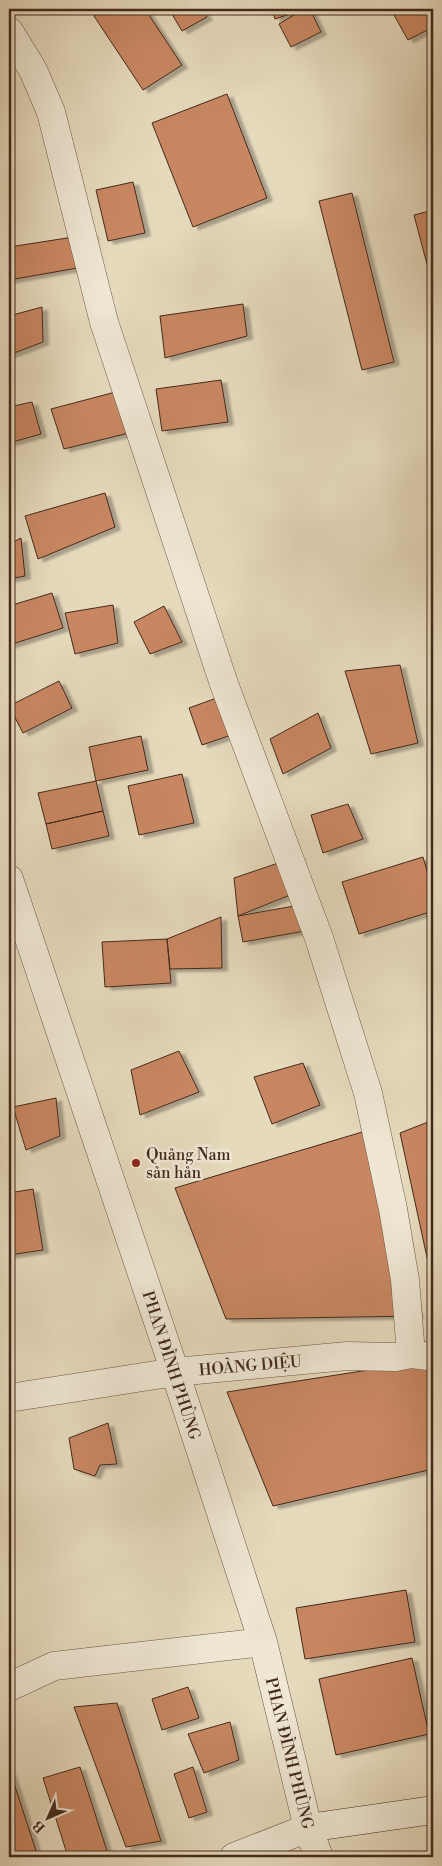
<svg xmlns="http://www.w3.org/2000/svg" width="442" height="1866" viewBox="0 0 442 1866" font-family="'Libre Bodoni',serif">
	<defs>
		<filter id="shadow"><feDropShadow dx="5.5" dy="3" stdDeviation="1" flood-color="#0004"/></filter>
	</defs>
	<rect width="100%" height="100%" fill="#e6dabd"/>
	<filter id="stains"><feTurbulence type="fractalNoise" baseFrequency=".004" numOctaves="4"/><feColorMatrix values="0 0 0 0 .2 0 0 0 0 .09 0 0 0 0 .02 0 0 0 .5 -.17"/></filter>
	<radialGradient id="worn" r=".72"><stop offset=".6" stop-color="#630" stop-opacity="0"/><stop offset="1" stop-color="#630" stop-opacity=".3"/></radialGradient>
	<path fill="#c88762" stroke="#43291c" filter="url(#shadow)" d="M106,9H145L182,65L143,90L94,16Z
		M169,9H202L207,17L182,31Z
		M272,9H302V10L275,19Z
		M310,9L321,32L291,47L279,24L302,10Z
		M405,9H433V27L408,40L394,15Z
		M227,94L267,198L193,227L152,123Z
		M133,182L145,233L108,241L96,190Z
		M352,193L394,362L362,370L319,201Z
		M433,210V287L414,215Z
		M93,234L89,266L9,280V247Z
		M243,304L247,336L165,358L160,316Z
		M42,307L43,342L9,355V316Z
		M221,380L228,422L162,431L156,389Z
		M127,389L141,430L64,449L51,409Z
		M32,402L41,434L9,443V407Z
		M105,493L115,527L38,559L25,516Z
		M21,538L25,576L9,579V544Z
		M52,593L63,628L9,645V606Z
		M113,605L118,643L75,654L65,613Z
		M164,606L182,642L150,654L134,622Z
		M400,665L418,743L371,754L345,671Z
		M59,681L72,708L23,733L9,706Z
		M236,691L249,729L202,745L189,708Z
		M318,713L331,748L283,774L270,739Z
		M141,736L148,770L96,781L89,747Z
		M182,774L194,823L139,835L128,786Z
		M96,781L103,811L46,824L38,793Z
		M348,804L363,839L323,853L311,815Z
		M103,811L109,836L52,849L46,824Z
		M299,856L300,891L238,916L234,878Z
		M423,857L433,891V911L359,934L342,882Z
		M311,903L316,929L243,942L238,916Z
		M221,917L222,968L170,969L167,939Z
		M167,939L171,983L105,987L102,942Z
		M179,1051L199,1092L140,1115L131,1070Z
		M303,1063L320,1105L272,1124L254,1077Z
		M56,1098L60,1136L26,1150L13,1107Z
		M433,1120V1285L400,1133Z
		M369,1130L418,1316L226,1319L175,1188Z
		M33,1189L43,1250L9,1255V1193Z
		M433,1360V1469L273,1506L227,1392Z
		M108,1423L117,1464L100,1465L95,1476L74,1469L69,1438Z
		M406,1590L415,1642L305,1659L296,1608Z
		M412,1658L429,1734L336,1755L319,1679Z
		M188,1687L199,1718L162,1730L152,1699Z
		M117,1703L161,1841L126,1847L74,1707Z
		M230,1722L239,1760L204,1773L188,1734Z
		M80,1767L109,1857H68L43,1778Z
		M193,1767L207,1812L189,1818L174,1774Z
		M10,1771L38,1857H9Z"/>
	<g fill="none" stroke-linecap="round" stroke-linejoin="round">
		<defs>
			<path id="street" d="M9,31L33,70L51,112L104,322L224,684L319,938L368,1093L393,1209L405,1280L411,1354
				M9,879L175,1372L263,1642L308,1828L319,1857
				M9,1398L175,1372L347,1356L396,1357L411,1354L433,1357
				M9,1687L54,1666L263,1642
				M234,1857L308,1828"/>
			<path id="secondary" d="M308,1828L433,1810"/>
		</defs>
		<use href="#street" stroke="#6c5544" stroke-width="29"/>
		<use href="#secondary" stroke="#43291c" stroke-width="29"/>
		<use href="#street" stroke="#efe7d4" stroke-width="28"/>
		<use href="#secondary" stroke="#efe7d4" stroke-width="28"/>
	</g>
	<circle fill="#8f2418" stroke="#efe7d4" stroke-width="2" cx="136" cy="1163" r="5"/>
	<g text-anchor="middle" stroke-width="5" stroke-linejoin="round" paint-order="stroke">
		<g font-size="16" fill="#43291c" stroke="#efe7d4" text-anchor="start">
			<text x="146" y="1160">Quảng Nam<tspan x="146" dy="18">sản hản</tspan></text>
		</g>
		<g font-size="16" fill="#43291c" stroke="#efe7d4">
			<text transform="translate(172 1365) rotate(72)" y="6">PHAN ĐÌNH PHÙNG</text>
			<text transform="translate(250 1365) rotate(-5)" y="6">HOÀNG DIỆU</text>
			<text transform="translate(290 1753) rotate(76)" y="6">PHAN ĐÌNH PHÙNG</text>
		</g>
	</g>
	<rect width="442" height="1866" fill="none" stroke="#e6dabd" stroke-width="30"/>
	<rect x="10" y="10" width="422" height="1846" fill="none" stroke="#43291c" stroke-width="2.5"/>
	<rect x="15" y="15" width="412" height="1836" fill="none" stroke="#43291c"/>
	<g transform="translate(48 1818) rotate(225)" stroke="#efe7d4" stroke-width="4" paint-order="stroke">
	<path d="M0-4L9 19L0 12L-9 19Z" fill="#43291c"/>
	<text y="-8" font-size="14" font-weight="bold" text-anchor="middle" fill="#43291c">B</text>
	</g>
	<rect width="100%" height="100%" filter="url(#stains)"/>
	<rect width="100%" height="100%" fill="url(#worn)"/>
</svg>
